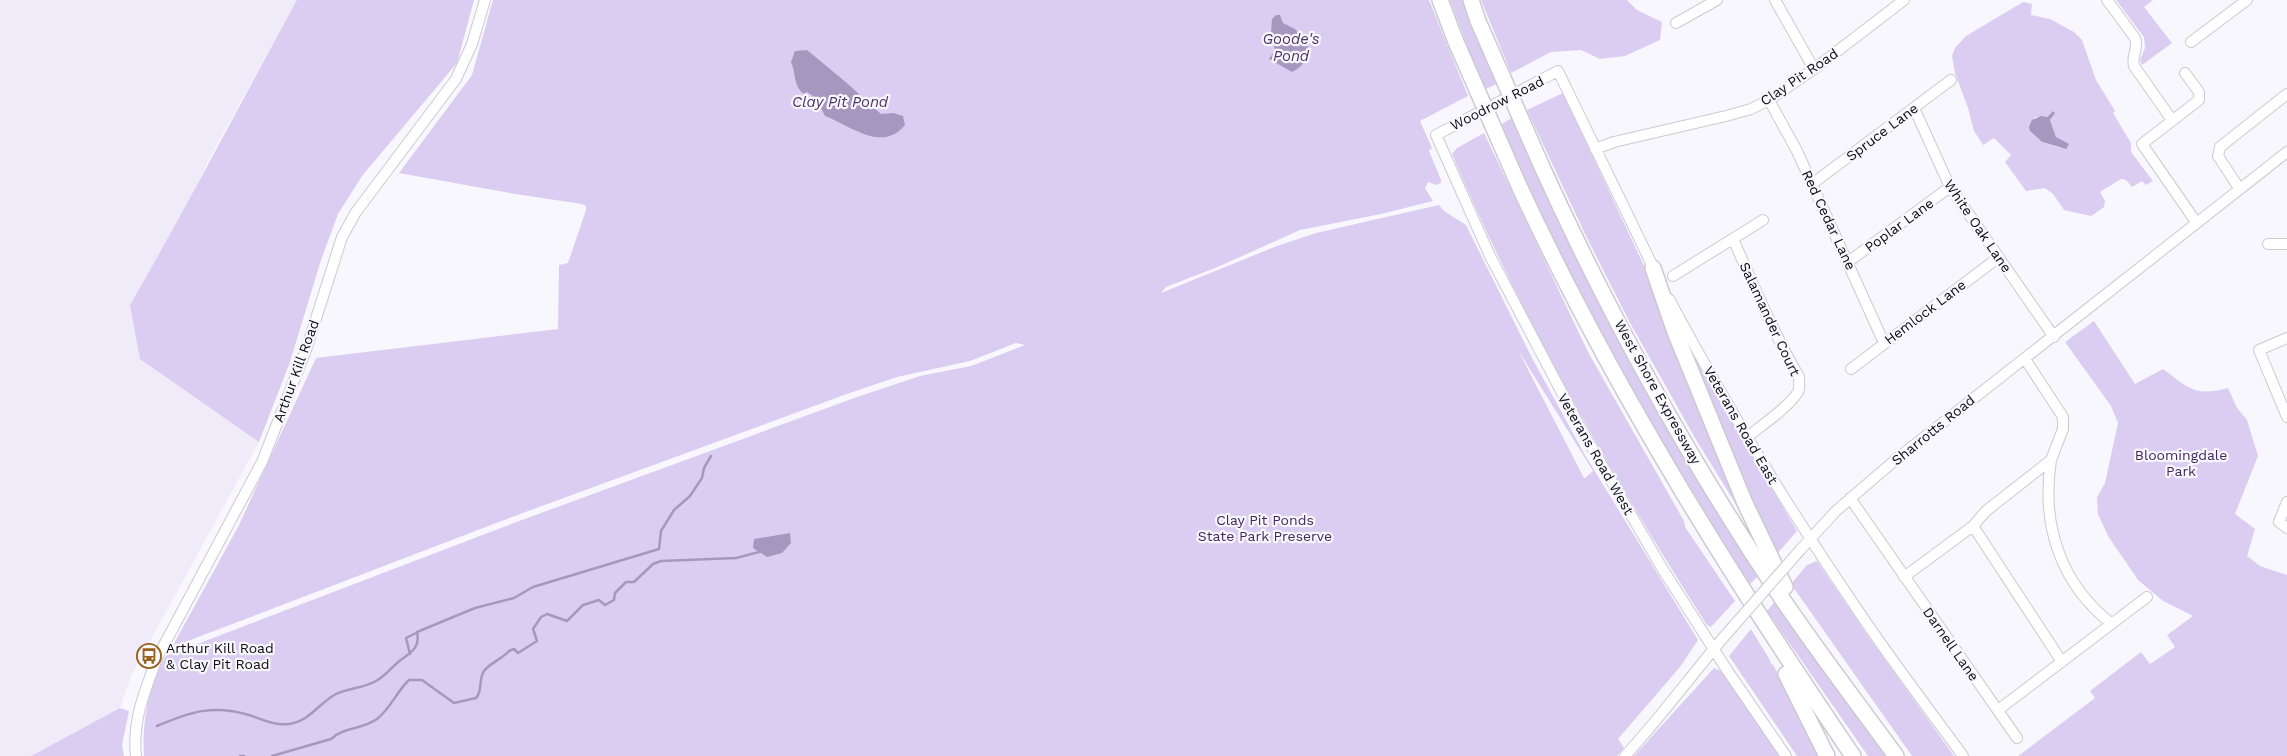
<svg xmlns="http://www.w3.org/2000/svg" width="2287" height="756" viewBox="0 0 2287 756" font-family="'Work Sans',sans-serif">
	<rect width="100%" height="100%" fill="#f9f7fe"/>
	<path fill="#f0ebf9" d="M0,0H297L209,159L184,213L140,359L259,442L131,676L120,708L31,756H0Z"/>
	<path fill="#dacdf1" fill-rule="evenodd" d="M297,0H474L457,63L362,176L338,214L321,260L290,362L259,442L140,359L130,305C188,205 241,102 297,0Z
		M493,0H1429L1468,96L1420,121L1432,148L1429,151L1441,180V183L1436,185L1428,182L1425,188L1433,201L1381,214L1300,230L1220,266L1166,287L1161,293L1277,246L1316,233L1439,205L1444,211L1466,225L1532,358L1585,455L1698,640L1680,667L1618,739L1624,748L1617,756H144C142,724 148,683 166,656L511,524L857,397L920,376L971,366L1025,345L1016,343L970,361L897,377L844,395L512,517L172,647L238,527L316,358L558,329L559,265L568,263L586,210V206L582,204L515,194L399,173L472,75ZM1518,350L1593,471L1585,478H1584Z
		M1450,0H1463L1496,84L1484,90Z
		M1481,0H1627L1637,10L1662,22L1660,40L1625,56L1600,59L1581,50L1551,52L1511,73Z
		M2116,0H2153L2144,7L2172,43L2142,65L2140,60L2145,48L2144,37Z
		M2023,2L2032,4L2031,15L2050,19L2074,32L2082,40L2096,80L2115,111L2113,113L2131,143V152L2153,181L2146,185L2142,181L2132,187L2126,180L2121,179L2100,192L2105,201L2104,207L2091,216L2064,210L2053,194L2045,188L2026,191L2005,162L2011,155L1994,138L1983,145L1974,131L1968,108L1955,73L1952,56L1955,48L1966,36ZM2053,111L2054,113L2050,120L2056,137L2060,141H2064L2060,148L2042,142L2030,131L2035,117H2047Z
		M1563,93L1646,270L1740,511L1695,438L1629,321L1586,236L1527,110Z
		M1512,118L1596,295L1758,576L1749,585L1626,381L1569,273L1500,125Z
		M1484,133L1588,352L1684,521L1685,527L1735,601L1711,627L1707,625C1611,475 1522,319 1452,154L1457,148Z
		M2094,321L2135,384L2163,369C2189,388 2194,397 2228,388L2237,408L2247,420L2258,456L2235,514L2255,529L2247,556L2260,566L2287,575V756H2018L2095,698L2090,691L2141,652L2150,664L2175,647L2167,635L2193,616L2163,601L2138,580L2108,536L2098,514L2097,497L2105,483L2118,423L2111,406L2065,342Z
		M1697,363L1797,531L1776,555L1744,487L1693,364Z
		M1817,561L1865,632L1954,756H1912L1791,584L1807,565Z
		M1776,600L1812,655L1885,756H1868L1767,611Z
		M1751,629L1771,662L1770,663L1773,665L1798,707L1820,756H1797L1729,656Z
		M1714,668L1721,671L1781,756H1634Z
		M120,708L129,711L122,745L124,756H31Z"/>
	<path fill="#a697bf" d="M1276,15H1280L1283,23L1295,29L1308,44C1307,57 1305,66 1292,72L1269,59L1275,50L1271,33L1272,19Z
		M807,50L848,84L881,114L893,113L903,116L905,125C882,153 851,126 825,116L816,98L807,92L804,94C793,86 796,72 791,62L795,51Z
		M2053,111L2055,113L2050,120L2056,137L2069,144L2066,149L2042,142L2030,131L2029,127L2032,120L2041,116L2047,117Z
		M790,533L791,543L782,553L767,557L753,548L754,539Z"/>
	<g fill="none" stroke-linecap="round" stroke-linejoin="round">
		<path stroke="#a697bf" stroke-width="2.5" d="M410,654L406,638L416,633
			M157,726C190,712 213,704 249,715C261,719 275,726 289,724C310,721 319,703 336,694C349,688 364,688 376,681C387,675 392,666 402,659C413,651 420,647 417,632L475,608L514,598L533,587L659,549L661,531L674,510L690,496L702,478L704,468L711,456
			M240,756H244
			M272,756L331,739C343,727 361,730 377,719C391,708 397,691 409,680H422L454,703L476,698C483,691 478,680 484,671C490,663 502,659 509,651L514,649L518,653L537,641L533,629L541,617L547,614L567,621L583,605L599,600L605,605L614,600L615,593L626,582H634L653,564L661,561L736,558L759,552"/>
		<defs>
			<path id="minor" d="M1775,0L1814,69
				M2107,0L2135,38C2139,48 2131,56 2134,66L2172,120
				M1676,23L1717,0
				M2191,42L2247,0
				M2185,73L2199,92V100L2142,144L2196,222
				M1769,100L1797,151L1884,343
				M1914,108L1950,187L2054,337
				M1595,149L1614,142L1726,116L1751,109L1769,100L1814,69L1904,0
				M1812,184L1951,80
				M2239,188L2218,156L2220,147L2287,94
				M1733,239C1754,286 1773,332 1799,377C1799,382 1800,388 1798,392C1789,407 1761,426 1747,437
				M2268,244H2287
				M1848,262L1950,187
				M1656,273L1558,71L1436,135L1490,256L1581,429L1662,568L1727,670L1786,756
				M1673,276L1763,220
				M1669,299C1727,407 1790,511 1859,612C1892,661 1928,708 1963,756
				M2287,338L2259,350L2287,417
				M1851,369L1999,257
				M2051,460C2041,524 2060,584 2112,624
				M1850,498L2017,738
				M2287,502L2279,522L2287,528
				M1973,526L2062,662
				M1801,549L1836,511L1894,461L2287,152
				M1904,577L1973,526L1986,511L2051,460L2063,429V417L2025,359
				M1998,710L2147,597
				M136,756C132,720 145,691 157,658L262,462L306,350L342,237L356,212L456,79L472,44L485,0
				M1625,756C1660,718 1690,677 1723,638"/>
			<path id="highway" d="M1440,0L1456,42
				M1471,0L1478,21
				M1542,167C1610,317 1691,463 1783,600C1819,653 1858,704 1896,756
				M1520,188C1613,388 1729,574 1853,756
				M1653,268L1675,332L1744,501L1785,587
				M1786,674L1827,756"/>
		</defs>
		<use href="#minor" stroke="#ccc9d1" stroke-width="12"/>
		<use href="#highway" stroke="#ccc9d1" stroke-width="18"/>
		<use href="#minor" stroke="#fff" stroke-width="10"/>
		<use href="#highway" stroke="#fff" stroke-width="15"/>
		<defs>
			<path id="minor-bridge" d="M1723,638L1801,549"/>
			<path id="highway-bridge" d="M1478,21L1542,167
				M1456,42L1520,188"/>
		</defs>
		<use href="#minor-bridge" stroke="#ccc9d1" stroke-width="12" stroke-linecap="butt"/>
		<use href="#highway-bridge" stroke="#ccc9d1" stroke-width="18" stroke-linecap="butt"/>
		<use href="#minor-bridge" stroke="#fff" stroke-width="10"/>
		<use href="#highway-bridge" stroke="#fff" stroke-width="15"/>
	</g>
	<defs>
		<symbol id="bus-ring" viewBox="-11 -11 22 22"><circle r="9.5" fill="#f9f7fe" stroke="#98621b" stroke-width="1.5"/><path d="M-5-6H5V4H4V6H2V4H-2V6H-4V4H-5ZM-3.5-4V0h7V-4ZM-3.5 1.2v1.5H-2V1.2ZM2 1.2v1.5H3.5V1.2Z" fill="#98621b"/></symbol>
	</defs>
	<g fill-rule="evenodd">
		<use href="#bus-ring" x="135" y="642" width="28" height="28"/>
	</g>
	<g text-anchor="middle" stroke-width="4.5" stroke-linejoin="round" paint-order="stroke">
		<g font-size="14" fill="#0c0c0e" stroke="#f9f7fe">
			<text transform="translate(1799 77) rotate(-34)" y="5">Clay Pit Road</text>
			<text transform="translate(1497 103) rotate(-27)" y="5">Woodrow Road</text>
			<text transform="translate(1882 132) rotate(-37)" y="5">Spruce Lane</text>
			<text transform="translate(1829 220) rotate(65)" y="5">Red Cedar Lane</text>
			<text transform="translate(1899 225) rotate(-36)" y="5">Poplar Lane</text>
			<text transform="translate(1978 226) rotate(56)" y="5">White Oak Lane</text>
			<text transform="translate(1925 312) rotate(-37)" y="5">Hemlock Lane</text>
			<text transform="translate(1770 319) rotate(65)" y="5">Salamander Court</text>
			<text transform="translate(296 371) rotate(-70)" y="5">Arthur Kill Road</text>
			<text transform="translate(1658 392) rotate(61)" y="5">West Shore Expressway</text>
			<text transform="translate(1741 425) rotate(60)" y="5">Veterans Road East</text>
			<text transform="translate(1933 430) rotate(-39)" y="5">Sharrotts Road</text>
			<text transform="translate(1596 454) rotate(60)" y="5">Veterans Road West</text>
			<text transform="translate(1951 644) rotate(55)" y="5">Darnell Lane</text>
		</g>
		<g font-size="14" fill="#3f295d" stroke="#f9f7fe">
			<text x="2181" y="460">Bloomingdale<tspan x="2181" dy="16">Park</tspan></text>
			<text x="1265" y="525">Clay Pit Ponds<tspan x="1265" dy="16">State Park Preserve</tspan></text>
		</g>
		<g font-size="14" fill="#0c0c0e" stroke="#f9f7fe" text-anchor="start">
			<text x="166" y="653">Arthur Kill Road<tspan x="166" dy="16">&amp; Clay Pit Road</tspan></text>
		</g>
		<g font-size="15" font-style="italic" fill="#493367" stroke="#f9f7fe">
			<text x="1291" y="44">Goode's<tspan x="1291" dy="17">Pond</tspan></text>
			<text x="840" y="107">Clay Pit Pond</text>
		</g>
	</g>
</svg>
